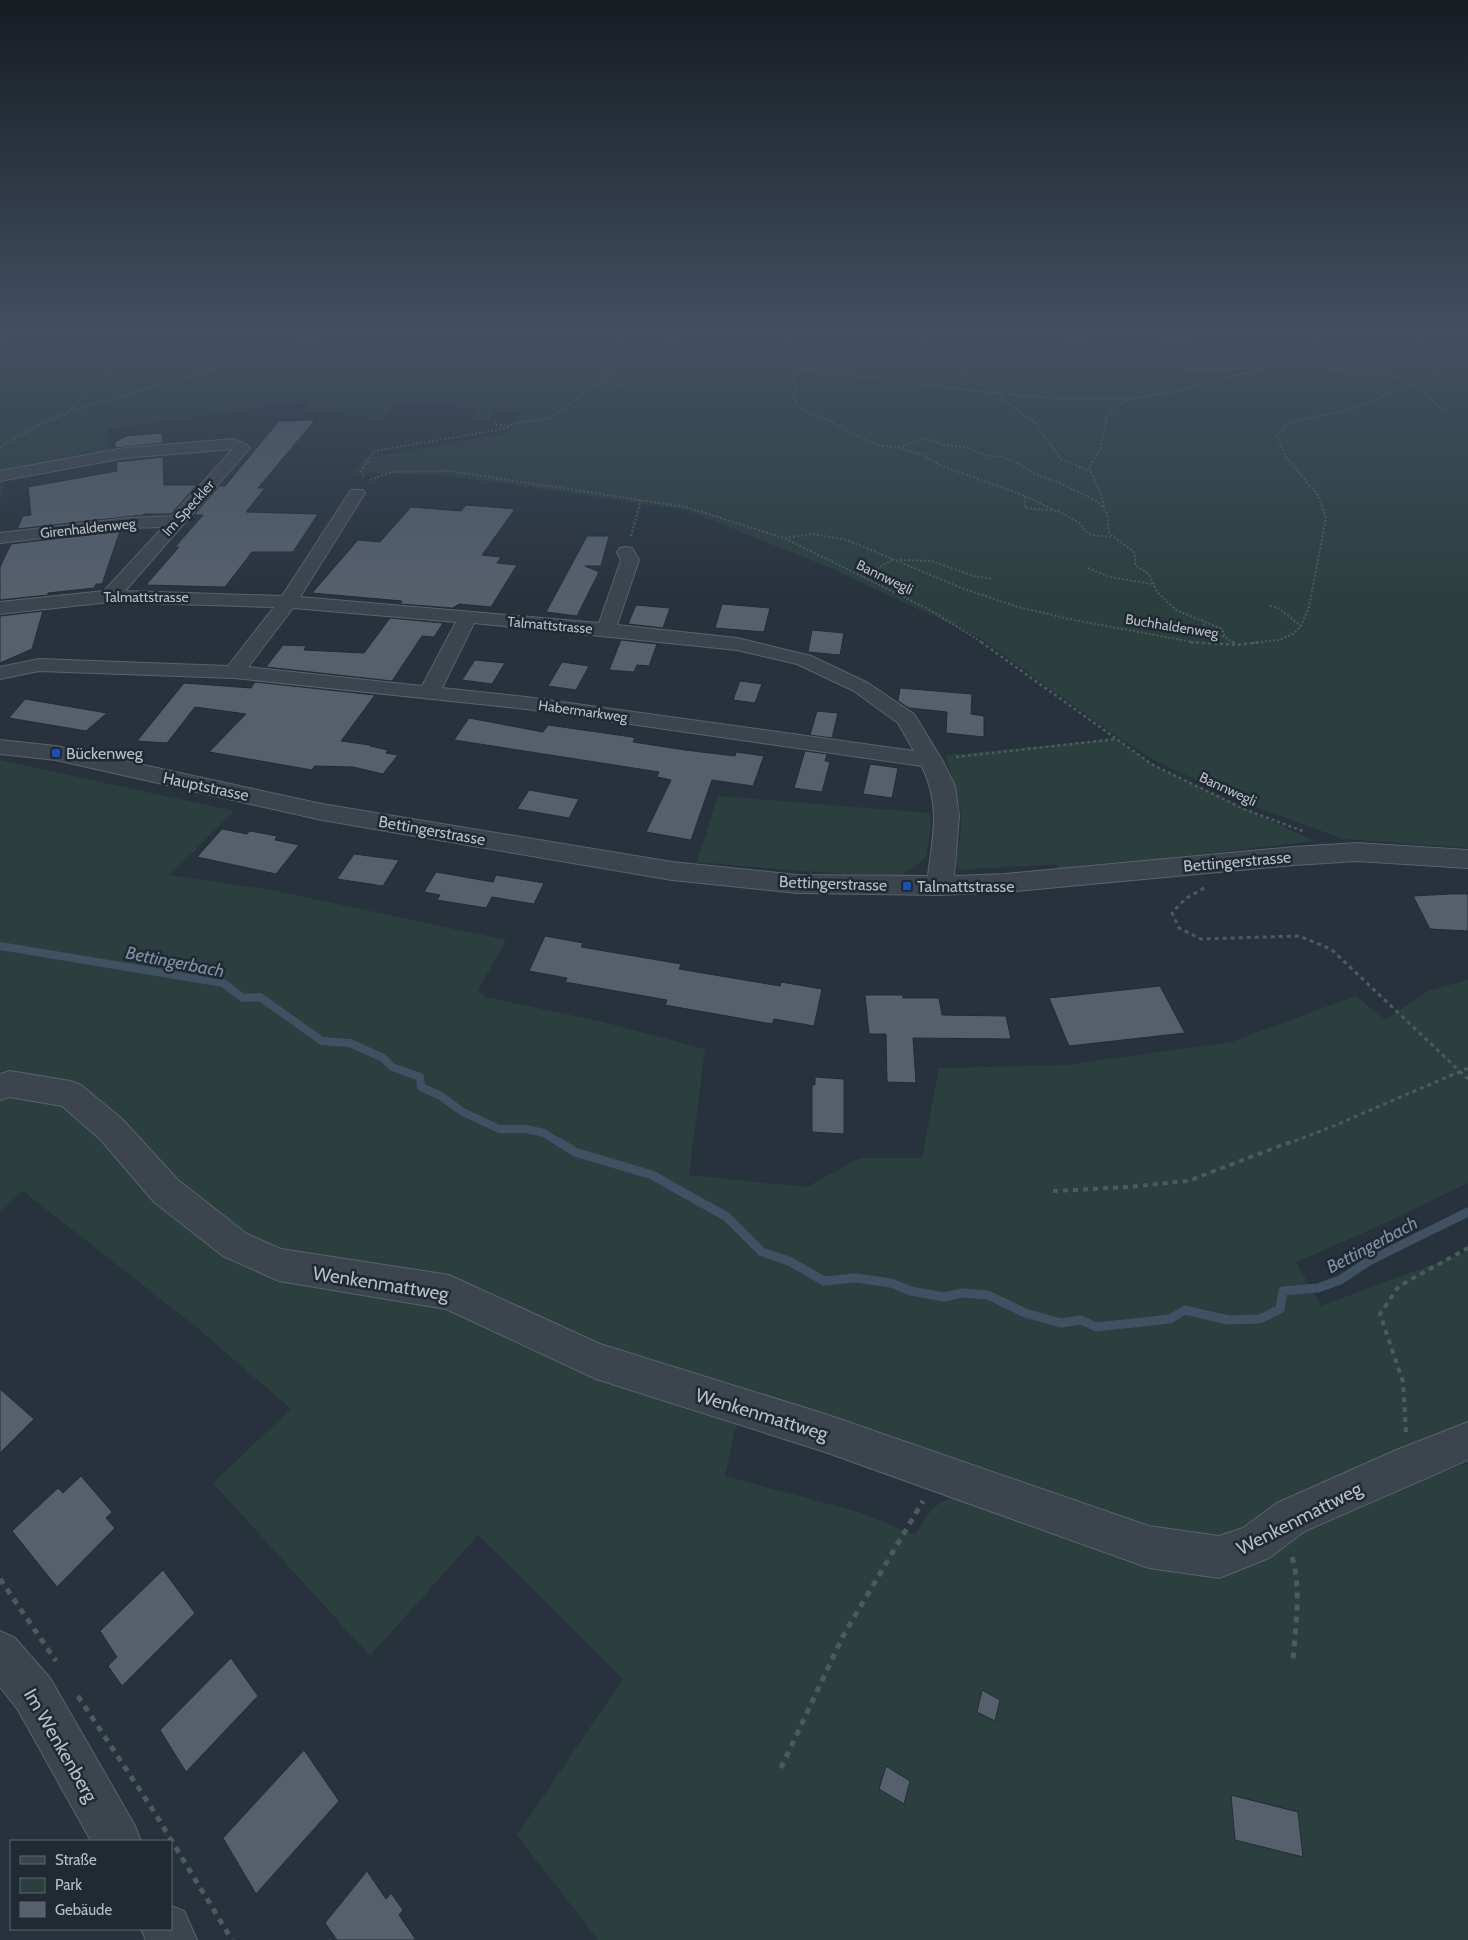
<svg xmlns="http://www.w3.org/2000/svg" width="1468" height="1940" viewBox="0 0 1468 1940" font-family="Cabin,sans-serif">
	<rect width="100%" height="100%" fill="#28323d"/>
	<path fill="#2b3f3f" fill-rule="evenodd" d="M0,328H1468V848L1343,839L1250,805L1158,762L1119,738L980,638L824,565L686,510L445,475L354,473L364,458L510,433L520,410L495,409L490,418H473L478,408L396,404L387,417L366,419L367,416L344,417L346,410H304L310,400L107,429L109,453L5,473L0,504Z
		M1117,739L1153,765L1314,841L1060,871L1057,864L958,870L954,855L960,840L961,823L960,807L946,755Z
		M0,760L234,811L170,875L272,890L506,940L478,990L485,997L603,1022L705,1049L689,1175L807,1187L860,1158H922L939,1068L1066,1065L1231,1042L1356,996L1385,1020L1428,991L1468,980V1183L1379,1226L1296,1262L1321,1306L1468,1251V1423L1413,1483L1468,1463V1940H598L517,1835L623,1679L478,1535L370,1656L213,1483L291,1409L195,1326L23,1191L0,1211V1096L99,1107L0,1082ZM739,1412L956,1496C932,1503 927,1516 915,1535L859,1512L725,1476Z
		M718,796L930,813V833L926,857L913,868L905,871L904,877L801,871L697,862Z"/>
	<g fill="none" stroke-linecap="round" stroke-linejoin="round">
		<path stroke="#405164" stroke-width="8" d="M0,946L223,983L243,998L260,997L322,1041L350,1043L383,1058L392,1067L420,1077L421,1087L441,1096L461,1111L499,1129H526L544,1133L561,1144"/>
		<path stroke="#405164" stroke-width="9" d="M559,1142L575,1152L652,1175L727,1217L762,1252L789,1261L824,1281L855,1278L891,1283L911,1291L944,1297L962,1293L988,1295L1025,1313L1061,1323L1081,1320L1096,1327L1170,1319L1185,1310L1228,1320L1260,1319L1280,1309L1283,1291L1318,1288L1340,1280L1369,1261L1468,1212"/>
	</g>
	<path fill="#56606d" stroke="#232b35" d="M315,420L258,488H265L246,512L318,514L293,552H252L225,587L146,585L179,547H175L203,515H194L219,486H225L279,421Z
		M162,433L163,443L115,448V442L126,436Z
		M163,457L164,485H197L171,514H144L143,515L17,529L23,516L31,515L28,487L117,471L116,462Z
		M466,505L515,509L482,555L501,557L497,563L517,565L491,607L459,604L453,608L400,604L402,601L312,593L358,540L380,542L411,507L461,511Z
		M120,531L102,584H96L94,588L48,593V595L0,600V567L11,544Z
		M587,536H609L601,566H585L599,572L577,616L546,612Z
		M722,604L770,608L764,632L715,628Z
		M636,605L670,608L663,628L628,624Z
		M43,611L32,649L0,663V616Z
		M390,618L443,623L434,637L422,636L392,681L266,667L283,645L306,646L304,650L364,653Z
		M812,630L844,633L840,655L808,652Z
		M621,640L657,644L649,666L637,665L634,672L609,670Z
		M475,660L505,663L492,684L462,680Z
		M562,662L589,666L576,690L548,686Z
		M740,681L762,684L755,703L733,700Z
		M255,682L375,695L341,741L370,745V746L388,750L386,753L398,755L383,774L353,767L315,766L312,770L209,752L246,714L195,707L167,743L137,741L184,683L251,688Z
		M900,688L972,694L971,714L984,716V737L946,733L947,712L909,708L898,701Z
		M25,699L107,713L86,731L9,718Z
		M817,711L838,713L832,738L810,735Z
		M469,718L543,732L548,725L632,737L635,738L633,742L685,750L735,756L736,752L764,756L753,786L712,780L691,840L646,832L671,780L657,777L659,772L454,740Z
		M805,751L827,754L825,761L830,762L822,792L794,788Z
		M870,764L898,768L892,798L863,794Z
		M529,790L579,799L569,818L517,809Z
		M222,829L247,834L250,831L277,836L275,840L299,845L276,874L197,857Z
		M354,854L399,860L383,886L337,879Z
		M436,872L493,882L496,875L544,883L534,904L492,897L486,908L437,900L440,895L424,892Z
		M1450,894H1468V931L1430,929L1413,896Z
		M545,936L583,943L581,947L681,964L679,969L780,986L781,982L822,989L814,1026L774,1019L772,1024L665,1005L667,1000L565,982L567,978L529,971Z
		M1160,986L1185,1033L1069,1046L1049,998Z
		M865,995H903V998H939L942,1015L1006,1016L1011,1039L913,1038L916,1083L887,1082L886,1034H869Z
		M815,1077L844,1079V1134L812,1132V1085H815Z
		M0,1389L34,1419L0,1453Z
		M81,1476L112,1512L106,1518L115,1528L57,1587L12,1531L58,1488L63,1493Z
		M163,1570L195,1613L122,1686L108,1666L117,1657L100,1631Z
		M231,1658L258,1696L186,1772L160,1730Z
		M982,1690L1000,1700L995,1721L977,1712Z
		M304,1750L339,1801L256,1894L223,1838Z
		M886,1766L910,1781L904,1804L879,1789Z
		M1231,1795L1298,1812L1303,1857L1235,1840Z
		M367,1871L386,1899L391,1893L403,1910L399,1915L416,1940H337L325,1923Z"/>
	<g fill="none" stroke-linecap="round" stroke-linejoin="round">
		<defs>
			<path id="minor" d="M234,439L247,445L250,448L125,591L282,596L351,490H363L365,493L300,597L599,623L621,560L617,552L620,548L626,547L632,548L639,560L617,625L737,638L811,656L868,683L914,714L942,760L955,786L959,816L954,876L1005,874L1294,847L1357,843L1468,850V868L1357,861L1294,865L1005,892L940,895L797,893L672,880L322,820L56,760L0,754V740L56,746L322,804L672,862L797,875L928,876C933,834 941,807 922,766L526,709L234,678L39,671L0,679V667L39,659L228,666L274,607L110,602L0,614V602L104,591L163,527L128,528L0,543V533L128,518L172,516L233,449L125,458L0,481V471L125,448ZM293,608L456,622L422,686L248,667ZM474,623L737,650L797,664L854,691L898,723L914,751L526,697L442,688Z
				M10,1071L70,1081L81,1085L122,1119L178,1180L247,1234L281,1249L449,1275L600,1344L825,1414L1149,1526L1219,1536L1243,1528L1277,1503L1394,1451L1468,1422V1460L1305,1531L1269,1558L1219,1578L1149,1568L825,1452L596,1379L446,1309L279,1281L223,1256L154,1202L100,1139L62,1106L10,1097L0,1100V1074Z
				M0,1631L15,1638L50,1678L134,1824L141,1841H91L18,1710L0,1687Z
				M171,1906L184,1911L197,1940H146L141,1929H171Z"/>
		</defs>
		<use href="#minor" stroke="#5a626b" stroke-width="2"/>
		<path stroke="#4a5c5d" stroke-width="2" stroke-dasharray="2 2" stroke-linecap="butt" d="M667,328L686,332
			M780,328L803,369
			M908,328L957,367L961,373L999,393L1003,400L1035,423L1061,459L1092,472
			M1028,328L1164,365L1197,370H1227L1269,366
			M1127,328L1185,343L1281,350L1298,354L1324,366
			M0,341L17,328
			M1435,353L1468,351
			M1283,364L1316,338L1321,328
			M1335,369L1387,374L1417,383
			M1414,385L1445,411
			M627,386L604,381L628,328
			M68,412L352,328
			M496,422L495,425H509
			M0,447L38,425L68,412L149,328
			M899,448L920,454L940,465L1025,496V508L1058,511L1081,524L1085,531L1092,535L1112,537
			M363,476L361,471L374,451L503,429L516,423L551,418L616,370L696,328
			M370,480L392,472L449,471L686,507L784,538L930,610L983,643
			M1025,496L1052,509
			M1104,507L1102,496L1089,468L1100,449L1108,412L1120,404L1130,400
			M631,536L641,500
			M785,538L813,534L847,540L964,589L1018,607L1074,620L1198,643
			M900,560L932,561L974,576L993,579
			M1088,568L1110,577L1153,584
			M863,577L894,559
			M1270,606L1278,608L1301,626
			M1202,620L1207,631L1225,637
			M1234,643L1225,637L1222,629L1176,610L1157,592L1149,574L1135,565V553L1109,533L1107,513L1098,502L1060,483L1032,473L1022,465L1003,457L988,456L968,448L945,445L923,438L902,447L880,446L861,438L824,418L805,411L798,405L793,396L796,389L790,380L803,369L991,393L1065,399L1135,398L1181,391L1208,382L1281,364L1336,369
			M1253,643L1278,640L1293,634L1301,626L1309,607L1326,518L1318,495L1286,457L1277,436L1289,423L1348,410L1432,378L1439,365C1431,346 1417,338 1400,328"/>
		<path stroke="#4a5c5d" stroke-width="2.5" stroke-dasharray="3 3" stroke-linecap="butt" d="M981,642L1153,765L1244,809L1305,832
			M1190,642L1237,645L1263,642
			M1232,642L1237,645
			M956,757L1116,739"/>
		<path stroke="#4a5c5d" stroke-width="3" stroke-dasharray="4 4" stroke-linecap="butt" d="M1204,888L1185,899L1172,913L1179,928L1201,939L1299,936L1331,949L1468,1079
			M1287,1144L1331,1127L1468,1068"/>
		<path stroke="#4a5c5d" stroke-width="4" stroke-dasharray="5 5" stroke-linecap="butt" d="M1053,1191L1129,1187L1188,1181L1290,1142
			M1406,1432L1403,1382L1380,1314L1399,1286L1468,1248"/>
		<path stroke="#4a5c5d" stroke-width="5" stroke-dasharray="6 6" stroke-linecap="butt" d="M1292,1557C1302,1590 1295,1627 1293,1661
			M0,1579L56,1661
			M78,1696L153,1810L232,1940
			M781,1768L843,1636L923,1501"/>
		<use href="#minor" fill="#3c444d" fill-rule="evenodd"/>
	</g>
	<linearGradient id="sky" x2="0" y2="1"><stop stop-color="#161c22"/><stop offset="0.55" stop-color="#424f62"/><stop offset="1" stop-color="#424f62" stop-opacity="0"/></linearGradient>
	<rect width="1468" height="599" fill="url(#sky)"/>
	<g fill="#1a4fb4" stroke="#212933" stroke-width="2">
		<rect x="51" y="748" width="10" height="10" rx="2.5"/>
		<rect x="902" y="881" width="10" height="10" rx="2.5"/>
	</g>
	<g text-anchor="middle" stroke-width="5" stroke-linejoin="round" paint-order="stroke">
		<g font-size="14" fill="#b8bfc8" stroke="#212933">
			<text transform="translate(188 508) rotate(-48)" y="5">Im Speckler</text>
			<text transform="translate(88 528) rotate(-6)" y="5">Girenhaldenweg</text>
			<text transform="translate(885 577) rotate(26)" y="5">Bannwegli</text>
			<text x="146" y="602">Talmattstrasse</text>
			<text transform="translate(550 625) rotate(5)" y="5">Talmattstrasse</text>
			<text transform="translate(1172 626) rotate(9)" y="5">Buchhaldenweg</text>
			<text transform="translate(583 711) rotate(8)" y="5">Habermarkweg</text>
			<text transform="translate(1228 789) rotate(25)" y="5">Bannwegli</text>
		</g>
		<g font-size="16" fill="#b8bfc8" stroke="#212933" text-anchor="start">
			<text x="66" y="759">Bückenweg</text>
			<text x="917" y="892">Talmattstrasse</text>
		</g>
		<g font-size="16" fill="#b8bfc8" stroke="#212933">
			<text transform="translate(206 786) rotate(12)" y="6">Hauptstrasse</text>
			<text transform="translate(432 830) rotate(10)" y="6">Bettingerstrasse</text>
			<text transform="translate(1237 861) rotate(-5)" y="6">Bettingerstrasse</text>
			<text transform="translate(833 883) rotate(2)" y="6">Bettingerstrasse</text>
		</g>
		<g font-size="18" font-style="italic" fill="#7c91a8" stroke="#212933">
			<text transform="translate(175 962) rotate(11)" y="6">Bettingerbach</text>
			<text transform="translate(1372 1245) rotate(-28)" y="6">Bettingerbach</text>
		</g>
		<g font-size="19" fill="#b8bfc8" stroke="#212933">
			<text transform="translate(381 1283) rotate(9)" y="7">Wenkenmattweg</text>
			<text transform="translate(762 1414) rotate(17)" y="7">Wenkenmattweg</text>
			<text transform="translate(1299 1518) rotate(-27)" y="7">Wenkenmattweg</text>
			<text transform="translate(61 1745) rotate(60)" y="7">Im Wenkenberg</text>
		</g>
	</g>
	<rect x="10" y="1840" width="162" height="90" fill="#212933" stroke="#5d656f"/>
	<rect x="20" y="1856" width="25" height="8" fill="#3c444d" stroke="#5d656f"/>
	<text x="55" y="1865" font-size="15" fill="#b8bfc8">Straße</text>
	<rect x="20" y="1878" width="25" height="15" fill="#2b3f3f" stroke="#5d656f"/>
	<text x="55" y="1890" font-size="15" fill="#b8bfc8">Park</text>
	<rect x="20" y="1902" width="25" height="15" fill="#56606d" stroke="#5d656f"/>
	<text x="55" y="1915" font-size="15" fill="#b8bfc8">Gebäude</text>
</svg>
